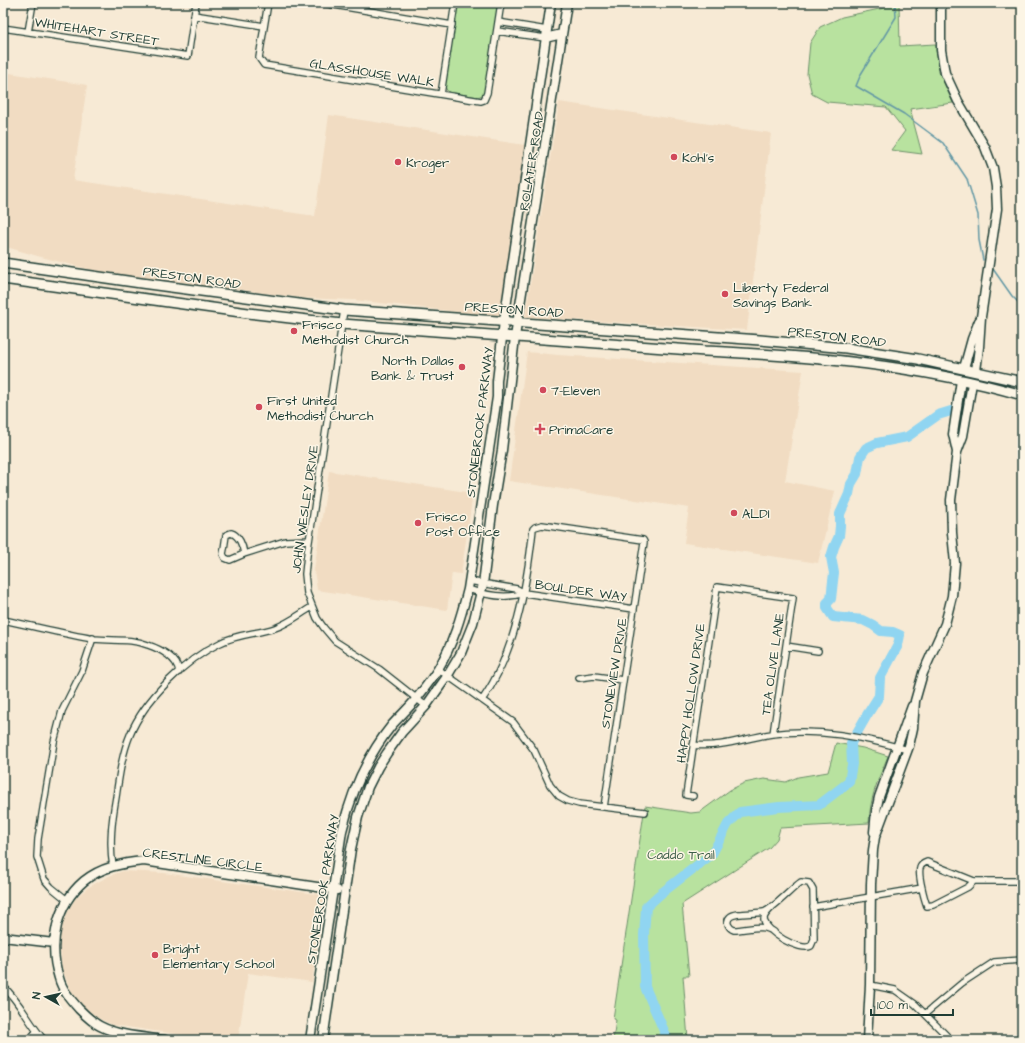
<svg xmlns="http://www.w3.org/2000/svg" width="1025" height="1043" viewBox="0 0 1025 1043" font-family="'Architects Daughter',sans-serif">
	<rect width="100%" height="100%" fill="#f7ead5"/>
	<filter id="ink" filterUnits="userSpaceOnUse"><feTurbulence type="fractalNoise" baseFrequency=".025" numOctaves="2"/><feDisplacementMap in="SourceGraphic" scale="8" xChannelSelector="R" yChannelSelector="G"/><feConvolveMatrix kernelMatrix="1 2 1 2 8 2 1 2 1" color-interpolation-filters="sRGB"/></filter>
	<g filter="url(#ink)">
		<path fill="#f1dcc2" d="M3,72L87,85L73,180L315,216L329,115L525,145L501,317L354,300L303,298L96,271L41,257L3,246Z
			M559,102L771,133L747,330L525,317Z
			M527,352L558,355L803,371L785,481L835,491L818,563L684,543L689,508L509,481Z
			M329,471L473,493L461,574L452,573L447,610L317,590L314,570Z
			M123,871L164,873L323,895L324,901L312,982L248,973L238,1040H218L113,1025L98,1018L83,1006L72,993L62,969L59,941L62,925L67,913L75,899L87,888L109,876Z"/>
		<path fill="#b8e29f" stroke="#6c906a" d="M458,3H498L484,94L478,97L448,92L445,87Z
			M884,3H899L900,46L935,44L937,47L939,72L953,103L910,109L922,154L891,150L905,131L886,107L827,102L812,94L807,74L810,43L820,27L842,17L884,8Z
			M836,743L863,748L888,756C878,780 870,796 869,823L780,828L777,839L769,848L682,904L689,976H683L688,1040H613L616,1020L613,1019L645,806L691,813L700,812L730,790L744,783L764,779L786,782L798,777L828,772Z"/>
		<g fill="none" stroke-linecap="round" stroke-linejoin="round">
			<path stroke="#6398a5" stroke-width="1.5" d="M895,3L896,17L861,74L856,86L904,114L943,143L967,179L978,215L979,240L983,260
				M993,269L1012,296L1022,306
				M1019,364L1022,359"/>
			<path stroke="#90d5f1" stroke-width="10" d="M668,1040L645,987L644,935L646,907L659,895L712,854L728,824L740,812L779,807L819,805L849,782L852,764L851,743L867,715L879,696L880,678L898,645L900,635L893,632L881,631L873,625L863,620L833,617L827,608V603L831,599L833,581L834,573L831,557L834,547L839,536L840,526V514L849,494L851,484L857,474L860,457L866,448L877,443L907,437L938,415L951,411"/>
			<defs>
				<path id="street" d="M268,3L259,58L264,65L481,101L484,100L487,93L501,3
					M322,3L452,25
					M194,15L264,26
					M498,22L547,30
					M3,28L188,56L196,3
					M497,31L545,38
					M28,32L33,3
					M441,94L455,3
					M344,310L307,555L305,574L307,593L317,618L324,628L335,641L379,669L426,706
					M231,533C239,535 243,546 244,554L230,560L225,558L223,554L224,549L226,535Z
					M244,554L285,541L309,540
					M469,581L517,589L524,593L634,609
					M468,589C485,595 507,599 524,593
					M3,620C33,626 63,634 94,639C112,641 131,638 148,645C160,649 178,658 179,672
					M786,646L818,651
					M438,669L513,722L534,750L550,785L559,796L568,801L579,804L645,812
					M579,678L594,676L623,680
					M482,700C515,654 527,585 533,529L535,527L542,525L643,540L644,542L643,549L604,807
					M693,745C722,748 744,738 772,734C819,728 863,737 908,750
					M693,796L686,795L717,587L793,598L773,734
					M113,867C109,843 112,820 116,797C119,777 122,754 130,735C144,700 186,659 220,643C237,634 257,634 275,628C289,623 300,614 312,607
					M974,881L968,887L933,905L927,906C924,898 918,875 920,868C921,864 924,863 927,862L974,881H1022
					M67,900L51,887L44,879L37,857L38,839L54,742L62,711L82,671L93,638
					M773,906C770,910 764,914 764,919C765,932 800,952 811,946L814,939L813,890L809,883L801,882C791,889 773,909 764,912C756,914 735,912 730,917C725,922 729,928 734,930C747,930 763,923 774,932
					M813,907L922,888
					M870,985L895,990L915,1004L951,1040
					M3,986C20,1002 29,1023 44,1040
					M925,1014L962,983L994,962L1022,960
					M29,1040L36,1032
					M1015,1040L1022,1037"/>
				<path id="secondary" d="M941,3V50L945,73L958,101L985,147L993,168L996,187L997,209L981,317L979,347L976,371
					M545,38L562,34
					M964,368L972,339L979,321
					M957,452L953,434L961,380
					M874,832L876,811L879,797L912,706
					M3,937L54,943
					M165,1040C143,1037 119,1036 100,1026C92,1022 85,1015 79,1009C71,1000 62,990 59,978C48,944 56,905 84,881C101,867 123,863 144,861L337,890
					M310,1040L342,831C351,793 367,756 392,725C400,716 409,708 417,698C424,689 432,679 438,669C453,644 461,617 468,589L497,397V381L504,321L551,3
					M323,1040L351,849L358,817L368,787L378,767L387,753L402,732L426,706L448,675L461,653L473,623L483,584L493,505L502,450L515,337L567,3
					M867,1040L870,985L871,884L873,850L875,837L880,824L909,746L913,728L915,701L923,673L945,624L952,596L955,563L952,533L951,500L957,452L963,436L972,383"/>
				<path id="primary" d="M3,263L141,283L344,310L760,340L846,348L918,359L1022,382
					M3,279L248,313L342,324L705,351C811,356 919,365 1022,395"/>
			</defs>
			<use href="#street" stroke="#1f3d34" stroke-width="8"/>
			<use href="#secondary" stroke="#1f3d34" stroke-width="11"/>
			<use href="#primary" stroke="#1f3d34" stroke-width="12"/>
			<use href="#street" stroke="#fcf5e5" stroke-width="5.5"/>
			<use href="#secondary" stroke="#fcf5e5" stroke-width="8"/>
			<use href="#primary" stroke="#fcf5e5" stroke-width="9"/>
		</g>
	</g>
	<g fill="#d1495b" stroke="#fcf5e5" stroke-width="1.5">
		<circle cx="674" cy="157" r="4"/>
		<circle cx="398" cy="162" r="4"/>
		<circle cx="725" cy="294" r="4"/>
		<circle cx="294" cy="331" r="4"/>
		<circle cx="462" cy="367" r="4"/>
		<circle cx="543" cy="390" r="4"/>
		<circle cx="259" cy="407" r="4"/>
		<path d="M538 423h4v4h4v4h-4v4h-4v-4h-4v-4h4z"/>
		<circle cx="734" cy="513" r="4"/>
		<circle cx="418" cy="523" r="4"/>
		<circle cx="155" cy="955" r="4"/>
	</g>
	<g text-anchor="middle" stroke-width="3" stroke-linejoin="round" paint-order="stroke">
		<g font-size="13" fill="#1f3d34" stroke="#fcf5e5">
			<text transform="translate(97 31) rotate(9)" y="5">WHITEHART STREET</text>
			<text transform="translate(372 72) rotate(9)" y="5">GLASSHOUSE WALK</text>
			<text transform="translate(531 161) rotate(-81)" y="5">ROLATER ROAD</text>
			<text transform="translate(192 277) rotate(8)" y="5">PRESTON ROAD</text>
			<text transform="translate(514 309) rotate(4)" y="5">PRESTON ROAD</text>
			<text transform="translate(837 336) rotate(7)" y="5">PRESTON ROAD</text>
			<text transform="translate(479 422) rotate(-83)" y="5">STONEBROOK PARKWAY</text>
			<text transform="translate(304 509) rotate(-82)" y="5">JOHN WESLEY DRIVE</text>
			<text transform="translate(581 590) rotate(8)" y="5">BOULDER WAY</text>
			<text transform="translate(772 664) rotate(-82)" y="5">TEA OLIVE LANE</text>
			<text transform="translate(613 673) rotate(-81)" y="5">STONEVIEW DRIVE</text>
			<text transform="translate(690 693) rotate(-82)" y="5">HAPPY HOLLOW DRIVE</text>
			<text transform="translate(203 859) rotate(7)" y="5">CRESTLINE CIRCLE</text>
			<text transform="translate(322 889) rotate(-81)" y="5">STONEBROOK PARKWAY</text>
		</g>
		<g font-size="13" fill="#1f3d34" stroke="#fcf5e5" text-anchor="start">
			<text x="682" y="162">Kohl's</text>
			<text x="406" y="167">Kroger</text>
			<text x="733" y="292">Liberty Federal<tspan x="733" dy="15">Savings Bank</tspan></text>
			<text x="302" y="329">Frisco<tspan x="302" dy="15">Methodist Church</tspan></text>
			<text x="454" y="365" text-anchor="end">North Dallas<tspan x="454" dy="15">Bank &amp; Trust</tspan></text>
			<text x="551" y="395">7-Eleven</text>
			<text x="267" y="405">First United<tspan x="267" dy="15">Methodist Church</tspan></text>
			<text x="549" y="434">PrimaCare</text>
			<text x="742" y="518">ALDI</text>
			<text x="426" y="521">Frisco<tspan x="426" dy="15">Post Office</tspan></text>
			<text x="163" y="953">Bright<tspan x="163" dy="15">Elementary School</tspan></text>
		</g>
		<g font-size="13" fill="#3e5e49" stroke="#fcf5e5">
			<text x="681" y="859">Caddo Trail</text>
		</g>
	</g>
	<rect width="1025" height="1043" fill="none" stroke="#fcf5e5" stroke-width="16"/>
	<rect x="8" y="8" width="1009" height="1027" fill="none" stroke="#1f3d34" stroke-width="1.5" filter="url(#ink)"/>
	<g transform="translate(46 997) rotate(278)" stroke="#fcf5e5" stroke-width="3" paint-order="stroke">
	<path d="M0-3L7 15L0 10L-7 15Z" fill="#1f3d34"/>
	<text y="-6" font-size="11" font-weight="bold" text-anchor="middle" fill="#1f3d34">N</text>
	</g>
	<path d="M871 1009v6h82v-6" fill="none" stroke="#1f3d34" stroke-width="2"/>
	<text x="877" y="1009" font-size="12" fill="#1f3d34" stroke="#fcf5e5" stroke-width="3" paint-order="stroke">100 m</text>
</svg>
